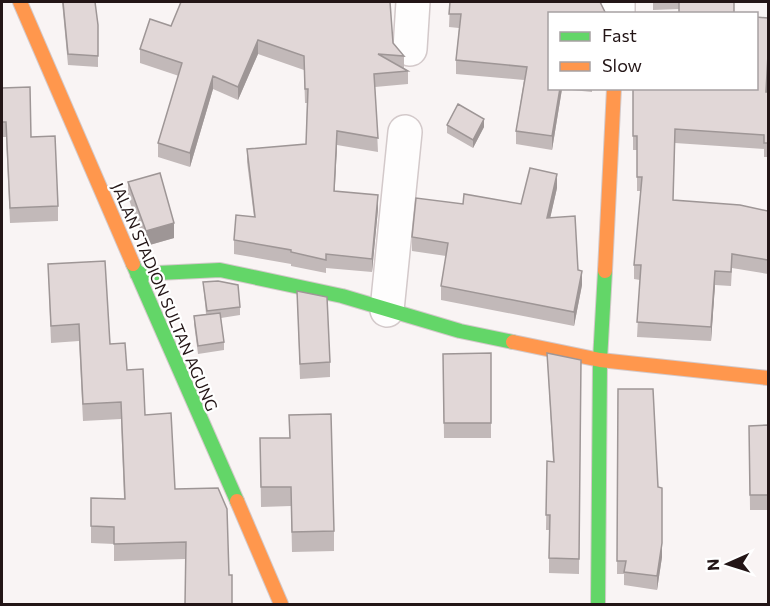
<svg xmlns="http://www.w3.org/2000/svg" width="770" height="606" viewBox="0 0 770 606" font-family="Commissioner,sans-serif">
	<rect width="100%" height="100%" fill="#f9f4f4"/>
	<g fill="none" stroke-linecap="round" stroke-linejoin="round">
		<defs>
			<path id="street" d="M618,14V2
				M410,49L413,2
				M387,310L405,132"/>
			<path id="fast" d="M133,264L237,501
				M137,274L220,270L342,296L460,331L513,342
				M598,604L600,360L605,271"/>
			<path id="slow" d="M20,2L133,264
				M605,271L614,88
				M513,342L600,360L768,378
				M237,501L281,604"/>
		</defs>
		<use href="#street" stroke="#d3c9ca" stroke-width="36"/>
		<use href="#fast" stroke="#d3c9ca" stroke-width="16"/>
		<use href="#slow" stroke="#d3c9ca" stroke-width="16"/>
		<use href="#street" stroke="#fefdfd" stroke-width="33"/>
		<use href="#fast" stroke="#63d668" stroke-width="14"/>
		<use href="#slow" stroke="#ff974d" stroke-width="14"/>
	</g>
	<path fill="#c2b9b9" d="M62,2H95L98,25V67L68,65Z
		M450,2L549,14V88H592V92L562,89L552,150L516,144V131L524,80L456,74V60L459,28L449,27Z
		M653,2H734L679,9L653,10Z
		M171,26L393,43L404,56V68L408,71V84L375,87L378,152L337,145L334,191L378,209L372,272L326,268V273L291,266V264L234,254V240L254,217L247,162V149L306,144L307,103H305L304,70L258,54L238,100L213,89L190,167L158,157V143L179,76L140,63V49Z
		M768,69L767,92H768V157H764V149L675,143L673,200L768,211V274L732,268L731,286L715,285L711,341L637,337L640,280L634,279V265L641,191H637V150H633V88H756Z
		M2,88L31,137L58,206V221L10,223L6,137H2Z
		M447,125L484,127L473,148L447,133Z
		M128,182L174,238L146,246L128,197Z
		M557,188L550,218L578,270L582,285L574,326L441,300V286L446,256L412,251V237L521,204Z
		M48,264L110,344L127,370L175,489L229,575L232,604L185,559L114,561V544L91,543V498L124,499L121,419L83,421L79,341L51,343Z
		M203,282L240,307V315L221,318L224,342V350L198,354L194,324V316L206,314Z
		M297,291L330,362V377L300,379Z
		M491,353V438H444L443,354Z
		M547,353L581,360L579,574L549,573V530H546L547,461L553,462Z
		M618,389L662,557L657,590L624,585V574H617Z
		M768,425V510H750L749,426Z
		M260,438L334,531V551L292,552L291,506L261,507Z"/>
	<path fill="#9e9696" d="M258,40V54L238,100V87Z
		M768,54V69L766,106V92Z
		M213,76V89L190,167V153Z
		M560,88H562V89L552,150V136Z
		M484,119V127L473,148V140Z
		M337,131V145L334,204V191Z
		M557,174V188L547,232V218Z
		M378,195V209L372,272V259Z
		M174,223V238L146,246V231Z
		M582,271V285L574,326V312Z
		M715,271V285L711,341V327Z
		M662,488V557L657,590V576Z"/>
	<path fill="#e1d7d7" stroke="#9e9696" stroke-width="1.5" d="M63,2H95L98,25V56L68,54Z
		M181,2H390L393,43L404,56L378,54L408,71L374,74L378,138L337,131L334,191L378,195L372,259L326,254V260L291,252V250L234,240L236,215L255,217L247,149L306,144L308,89H305L304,56L258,40L238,87L213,76L190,153L158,143L182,63L140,49L150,19L171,26Z
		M450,2H600L606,14H549V88H560L552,136L516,131L527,67L456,60L461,14H449Z
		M679,2H734V14H679Z
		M756,17L768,18V54L766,92H768V143H764V135L675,129L673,200L740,205L768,211V260L732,254L731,272L715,271L711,327L637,322L641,265H634L642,177H637V136H633V88H756Z
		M30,87L31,137L55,136L58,206L10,208L6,122H2V88Z
		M458,104L484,119L473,140L447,125Z
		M530,168L557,174L547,218L575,216L578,270L582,271L574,312L441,286L448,243L412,237L416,198L463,204L464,194L521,204Z
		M160,173L174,223L146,231L128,182Z
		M105,261L110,344L125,343L127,370L143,369L145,415L171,413L175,489L218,488L227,509L229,575H232V604H185L186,542L114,544V527L91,526V498L125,499L121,402L83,404L79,324L51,326L48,264Z
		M218,281L238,285L240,307L207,311L203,282Z
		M297,291L327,297L330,362L300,364Z
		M220,313L224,342L198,346L194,316Z
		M491,353V423H444L443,354Z
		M547,353L581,360L579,559L549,558L550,515H546L547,461L554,462Z
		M618,389H653L658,487L662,488V543L657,576L624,572L626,561H617Z
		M331,414L334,531L292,532L291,487H261L260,438H290L289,415Z
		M768,425V495H750L749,426Z"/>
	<g text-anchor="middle" stroke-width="4.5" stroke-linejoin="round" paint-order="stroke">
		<g font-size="16" fill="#231516" stroke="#fff">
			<text transform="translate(165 297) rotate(67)" y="6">JALAN STADION SULTAN AGUNG</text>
		</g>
	</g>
	<rect width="770" height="606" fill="none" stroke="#231516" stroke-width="6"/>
	<rect x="548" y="12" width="210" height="78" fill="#ffffff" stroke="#a7a1a2" stroke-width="1.5"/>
	<rect x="560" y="32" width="30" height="9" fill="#63d668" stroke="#a7a1a2" stroke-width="1.5"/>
	<text x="602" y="42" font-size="18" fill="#231516">Fast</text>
	<rect x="560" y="62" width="30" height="9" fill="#ff974d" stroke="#a7a1a2" stroke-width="1.5"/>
	<text x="602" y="72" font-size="18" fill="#231516">Slow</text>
	<g transform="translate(728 564) rotate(267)" stroke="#ffffff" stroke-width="4.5" paint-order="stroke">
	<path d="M0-4.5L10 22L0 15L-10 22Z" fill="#231516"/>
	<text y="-9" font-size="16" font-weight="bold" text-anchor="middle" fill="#231516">N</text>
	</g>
</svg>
